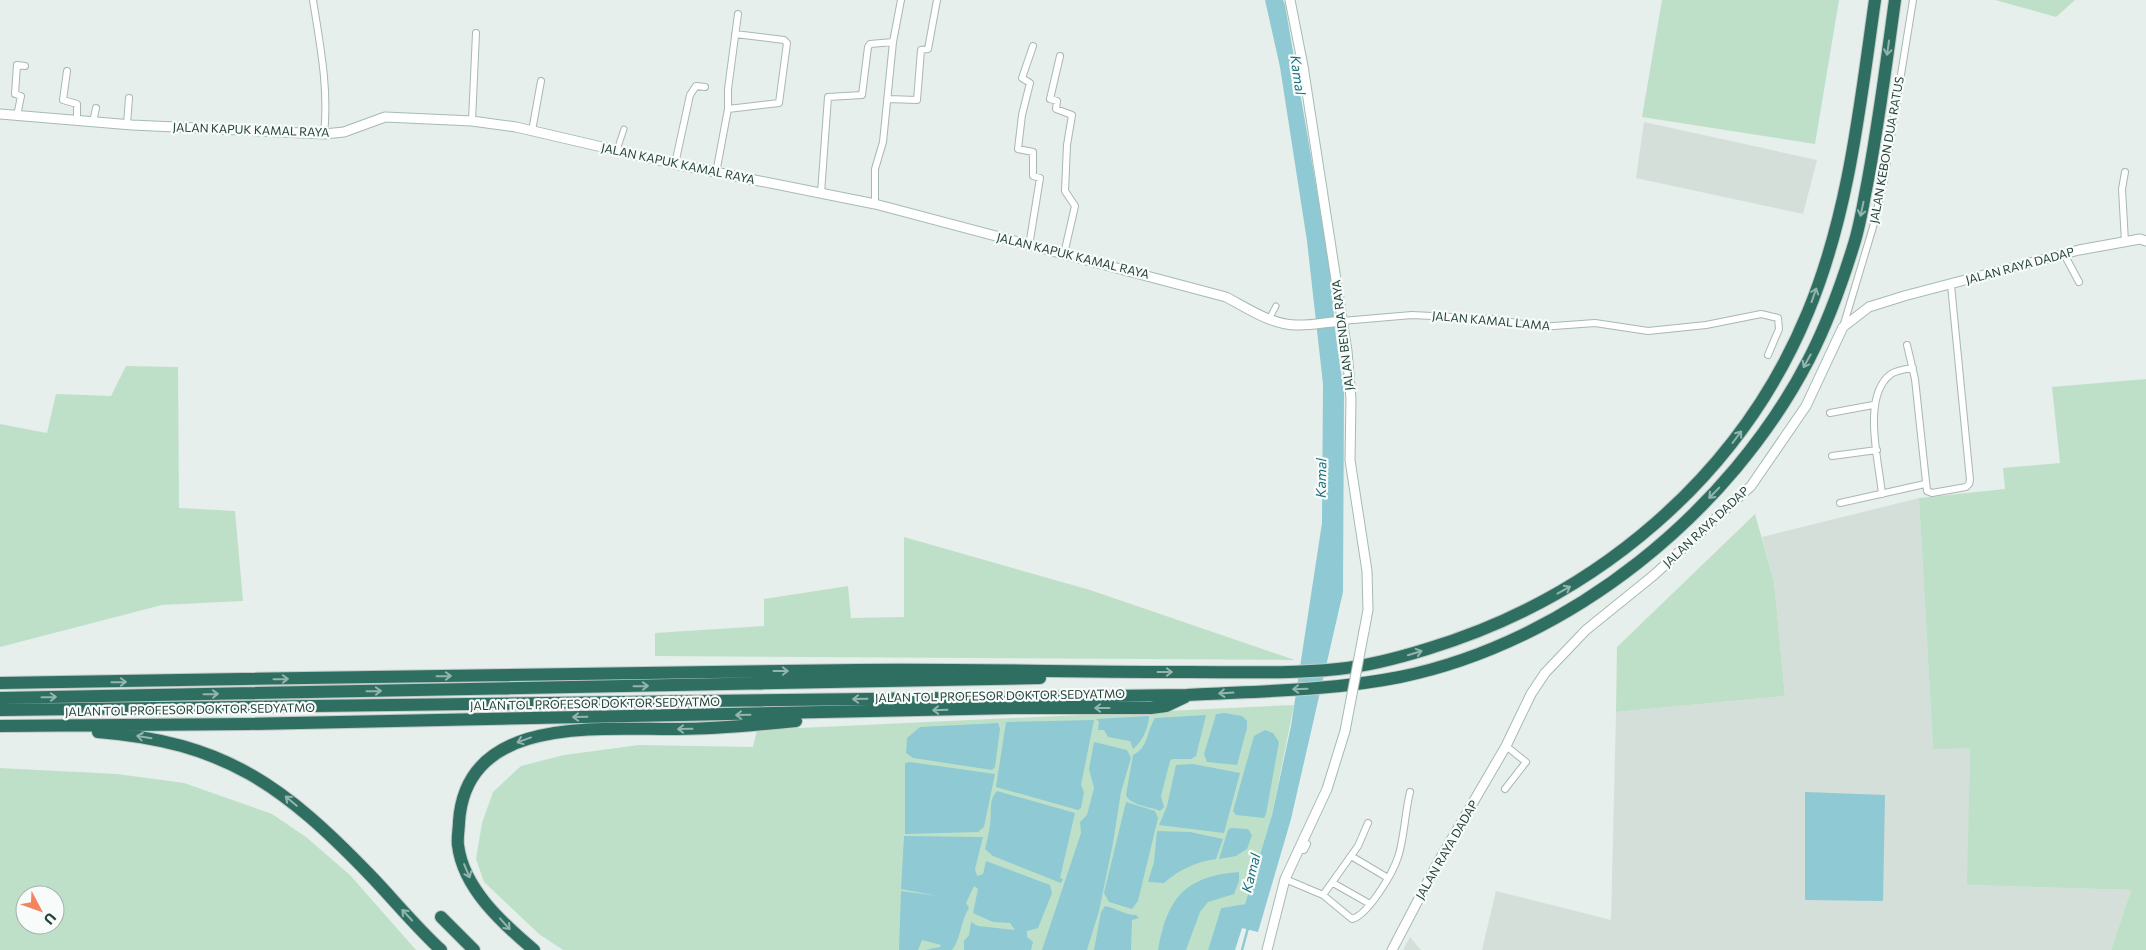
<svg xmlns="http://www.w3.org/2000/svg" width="2146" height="950" viewBox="0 0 2146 950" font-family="Commissioner,sans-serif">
	<rect width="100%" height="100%" fill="#e6efeb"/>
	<path fill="#d4dfda" d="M1644,122L1817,160L1803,214L1636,178Z
		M1919,498L1933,748H1970L1968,885L2131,890L2111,950H1482L1496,891L1611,920L1616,712L1785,696L1774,581L1762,537Z
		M1410,937L1421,950H1403Z"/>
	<path fill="#bfe0c8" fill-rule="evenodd" d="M1662,0H1839L1815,144L1642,117Z
		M1995,0H2075L2056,17Z
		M126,366L178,367L179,508L235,511L243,601L162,605L0,647V424L47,433L56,394L111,396Z
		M2146,379V950H2111L2131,890L1967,885L1970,748L1933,749L1919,498L2005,489L2003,468L2060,463L2052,387Z
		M1755,514L1774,581L1785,696L1616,712L1617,647Z
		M904,537L1090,590L1295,660L655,656V633L764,626V599L848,586L851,618L904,617Z
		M1294,705L1272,815L1245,904L1221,908L1208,950H563L539,934L484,882L476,859L482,823L493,792L521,766L564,755L639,745L753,747L757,730Z
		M0,768L117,774L184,783L272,814L306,837L350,875L416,950H0ZM25,895H55V925H25Z"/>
	<path fill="#8ec9d4" d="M1265,0H1283L1285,5L1329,261L1336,338L1344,392L1343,592L1291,819L1258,932L1242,928L1235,950H1208L1221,908L1245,904L1272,815L1291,726L1322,523L1323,384L1307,241L1280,67Z
		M1224,713L1242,716L1247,721V728L1237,765L1207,762L1204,754L1215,718L1216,714Z
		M1206,715L1196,756L1191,759H1172L1170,761L1161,796L1164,807L1160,811C1149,806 1131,806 1126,795L1133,755C1149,747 1146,732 1155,718Z
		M1149,716C1149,727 1142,742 1133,749L1130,741L1108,737L1104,730H1098L1099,722L1096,719Z
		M1094,720L1081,785L1084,792L1081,808L1078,810L996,787L1006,722Z
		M998,723L1000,729L995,767L992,770L913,758L906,753L907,738L920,727Z
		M1265,730L1273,733L1279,742L1266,814L1264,818L1236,815L1233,811L1254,736Z
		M1094,742L1127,750L1131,758L1121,792L1113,843L1099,911L1087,950H1042L1081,833L1080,822L1087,815L1094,788L1089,769Z
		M910,762L995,774L984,827L978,832L905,834V763Z
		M1193,764L1240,773L1224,833L1159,825L1167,806L1176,765Z
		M997,791L1075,813L1060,878L1063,879L1061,883L993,856L985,849C987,841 989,833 990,825C992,815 988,800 997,791Z
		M1805,792L1885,795L1883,901L1805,900Z
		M1126,802L1155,811L1158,818L1138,901L1132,909L1109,902L1104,893Z
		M1231,828L1248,829L1252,835L1247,849L1236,856L1219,859L1228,830Z
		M1157,831L1190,832L1223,839L1216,859C1196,862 1180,869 1164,883L1148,882L1154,862Z
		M904,836L983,837L975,869L977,876L983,874L986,861L1050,885L1052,893L1038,928L1027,931V937L1033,942L1031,950H964V941L969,935L971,922L978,926L1015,930L1010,923L993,922L973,913L978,889L974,886L966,903L969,908C960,922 961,939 952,950H925L940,947L941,945L922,940L918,950H899L901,891L938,896L901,889Z
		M1239,872V881L1234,894L1208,902L1200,912L1186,950H1158C1167,898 1185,876 1239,872Z
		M1105,906C1116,908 1125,915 1136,915L1139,918L1132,920L1131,950H1094L1101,912Z"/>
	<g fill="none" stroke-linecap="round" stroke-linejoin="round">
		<path stroke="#8ec9d4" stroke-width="2.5" d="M1242,950L1248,928"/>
		<defs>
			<path id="pedestrian" d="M617,150L624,129
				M1269,319L1276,306"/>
			<path id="minor" d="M313,0C320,45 329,89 324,134
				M1060,56L1050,99L1057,101L1056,109L1072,115L1067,145L1065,191L1075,206L1064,254
				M67,71L63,100L77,104V121
				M888,99L917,100L921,50L928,49L937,0
				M728,109L779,103L787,43L784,40L735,34
				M17,116L21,96L15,94L17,65L25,66
				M472,121L476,33
				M93,122L96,108
				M127,124L129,98
				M532,131L541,81
				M675,164L690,95L696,86L705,87
				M2125,172L2122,189L2125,242
				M716,173L728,109V89L738,14
				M821,193L828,97L862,95L868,47L870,44L893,42L901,0
				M875,204V169L883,142L893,42
				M1029,246L1040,178L1033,176V152L1018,149L1022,115L1030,83L1022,78L1033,46
				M2064,254L2079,282
				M1342,321L1412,315L1493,319L1540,327L1595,323L1648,331L1706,325L1761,314L1778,318L1779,329L1768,355
				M1843,327L1873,227L1884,180L1913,0
				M1907,345L1915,379L1927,491L1932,493L1966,487L1969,484L1970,480L1951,285
				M1830,413L1873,405
				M1832,456L1877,450
				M1882,494C1879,462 1861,396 1891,374C1897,370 1906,369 1913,368
				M1840,503L1925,484
				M1505,789L1526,762L1506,746
				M1297,850H1304L1307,844
				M1351,856L1388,878
				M1285,879L1323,895L1358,846L1368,823
				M1333,883L1370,904
				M1323,895L1352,919C1368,915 1393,873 1398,857C1404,840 1405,812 1410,792"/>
			<path id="secondary" d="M1290,0L1303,66L1347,351L1351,399L1350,460L1367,571L1368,610L1364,631
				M0,114L132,125L324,134L344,132L385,117L472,121L516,127L675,164L875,204L1226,297C1247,308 1270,324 1295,325C1310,326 1327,322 1342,321
				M1267,950L1285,879L1327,789L1345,731
				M1392,950L1436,866L1506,746L1531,694L1545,673L1586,630L1654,575L1751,486L1806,406L1843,327L1869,307L1904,296L2079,250L2140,239L2146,241"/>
			<path id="motorway" d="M0,683C286,679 572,672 858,670C968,669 1079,672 1189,672C1239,672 1289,674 1338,669C1368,666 1398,658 1427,649C1596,598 1740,477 1808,312C1849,213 1860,105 1875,0
				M0,698L1040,678
				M0,710L1187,695C1259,691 1329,691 1400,677C1570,642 1730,512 1809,359C1828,322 1842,283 1854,244C1859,228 1862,211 1865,195C1878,130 1886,65 1895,0
				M0,726L248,724L1013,708H1151L1166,706L1185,697
				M98,732C225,742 284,786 370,875C394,900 416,927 441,950
				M441,917L474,950
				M534,950C502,923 463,888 458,845C457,838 459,829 459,822C466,713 603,730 679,729C718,729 757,725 796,721"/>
		</defs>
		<use href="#pedestrian" stroke="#a8b8b2" stroke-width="7"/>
		<use href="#minor" stroke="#a8b8b2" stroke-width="8"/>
		<use href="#secondary" stroke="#a4bbb3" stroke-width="11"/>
		<use href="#motorway" stroke="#c2cac8" stroke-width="14"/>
		<use href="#pedestrian" stroke="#fff" stroke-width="5"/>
		<use href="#minor" stroke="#fff" stroke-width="6"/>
		<use href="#secondary" stroke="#fff" stroke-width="9"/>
		<use href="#motorway" stroke="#2f6f62" stroke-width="12"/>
		<defs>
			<path id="secondary-bridge" d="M1345,731L1364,631"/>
		</defs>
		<use href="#secondary-bridge" stroke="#a4bbb3" stroke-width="11" stroke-linecap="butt"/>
		<use href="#secondary-bridge" stroke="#fff" stroke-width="9"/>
	</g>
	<defs><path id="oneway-shaft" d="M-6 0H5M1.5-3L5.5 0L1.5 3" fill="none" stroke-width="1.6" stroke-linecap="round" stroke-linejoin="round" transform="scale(1.25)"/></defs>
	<g stroke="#93b5ae">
		<use href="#oneway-shaft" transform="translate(1888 48) rotate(98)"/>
		<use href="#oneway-shaft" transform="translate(1862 209) rotate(102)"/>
		<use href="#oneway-shaft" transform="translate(1814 295) rotate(-71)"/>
		<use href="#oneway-shaft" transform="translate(1807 361) rotate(119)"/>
		<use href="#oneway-shaft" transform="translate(1737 437) rotate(-53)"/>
		<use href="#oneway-shaft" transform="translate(1714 493) rotate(134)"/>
		<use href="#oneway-shaft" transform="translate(1564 590) rotate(-29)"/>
		<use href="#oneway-shaft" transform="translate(1415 653) rotate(-17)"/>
		<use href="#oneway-shaft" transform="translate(781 671)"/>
		<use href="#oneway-shaft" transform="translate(1165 672)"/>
		<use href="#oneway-shaft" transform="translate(444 676) rotate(-1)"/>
		<use href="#oneway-shaft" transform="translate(281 679) rotate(-1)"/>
		<use href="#oneway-shaft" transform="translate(119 682) rotate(-1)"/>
		<use href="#oneway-shaft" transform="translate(641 686) rotate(-1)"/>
		<use href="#oneway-shaft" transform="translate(1300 689) rotate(178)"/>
		<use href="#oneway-shaft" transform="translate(374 691) rotate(-1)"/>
		<use href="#oneway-shaft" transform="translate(1226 693) rotate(176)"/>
		<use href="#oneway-shaft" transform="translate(211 694) rotate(-1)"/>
		<use href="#oneway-shaft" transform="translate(49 697) rotate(-1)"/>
		<use href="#oneway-shaft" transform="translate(860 699) rotate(179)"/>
		<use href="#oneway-shaft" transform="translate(1102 708) rotate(180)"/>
		<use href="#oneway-shaft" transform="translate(940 710) rotate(178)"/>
		<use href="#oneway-shaft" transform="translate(743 715) rotate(179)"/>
		<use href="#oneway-shaft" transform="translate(580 717) rotate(179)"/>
		<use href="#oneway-shaft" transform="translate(685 729) rotate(179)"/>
		<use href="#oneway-shaft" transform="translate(144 737) rotate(-171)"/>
		<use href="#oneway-shaft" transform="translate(524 740) rotate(160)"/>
		<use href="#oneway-shaft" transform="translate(291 801) rotate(-140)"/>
		<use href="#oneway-shaft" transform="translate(467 871) rotate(67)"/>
		<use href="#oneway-shaft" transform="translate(407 915) rotate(-133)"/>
		<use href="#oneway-shaft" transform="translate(505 924) rotate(48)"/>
	</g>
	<g text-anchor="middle" stroke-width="4.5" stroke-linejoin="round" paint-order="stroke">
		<g font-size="12" fill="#24423a" stroke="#f7fbf9">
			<text transform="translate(251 130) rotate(2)" y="4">JALAN KAPUK KAMAL RAYA</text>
			<text transform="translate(1887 150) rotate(-80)" y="4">JALAN KEBON DUA RATUS</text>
			<text transform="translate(678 164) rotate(12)" y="4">JALAN KAPUK KAMAL RAYA</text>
			<text transform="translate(1073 256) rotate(14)" y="4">JALAN KAPUK KAMAL RAYA</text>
			<text transform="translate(2020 266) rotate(-15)" y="4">JALAN RAYA DADAP</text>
			<text transform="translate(1491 321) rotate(5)" y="4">JALAN KAMAL LAMA</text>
			<text transform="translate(1343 335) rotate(-97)" y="4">JALAN BENDA RAYA</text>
			<text transform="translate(1706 527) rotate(-43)" y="4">JALAN RAYA DADAP</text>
			<text transform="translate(1000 696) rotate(-1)" y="4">JALAN TOL PROFESOR DOKTOR SEDYATMO</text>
			<text transform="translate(595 704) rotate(-1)" y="4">JALAN TOL PROFESOR DOKTOR SEDYATMO</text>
			<text transform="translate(190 710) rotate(-1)" y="4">JALAN TOL PROFESOR DOKTOR SEDYATMO</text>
			<text transform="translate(1447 850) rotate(-60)" y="4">JALAN RAYA DADAP</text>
		</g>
		<g font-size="14" font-style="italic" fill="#1c6f80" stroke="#f7fbf9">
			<text transform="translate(1298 75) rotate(82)" y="5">Kamal</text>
			<text transform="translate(1321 478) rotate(-89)" y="5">Kamal</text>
			<text transform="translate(1251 873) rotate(-76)" y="5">Kamal</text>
		</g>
	</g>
	<g transform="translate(40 910) rotate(131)"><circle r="24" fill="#f7fbf9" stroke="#a3b1ad"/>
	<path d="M0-4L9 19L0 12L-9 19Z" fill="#f4845f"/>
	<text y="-8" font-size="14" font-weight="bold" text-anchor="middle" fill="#24423a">U</text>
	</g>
</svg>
